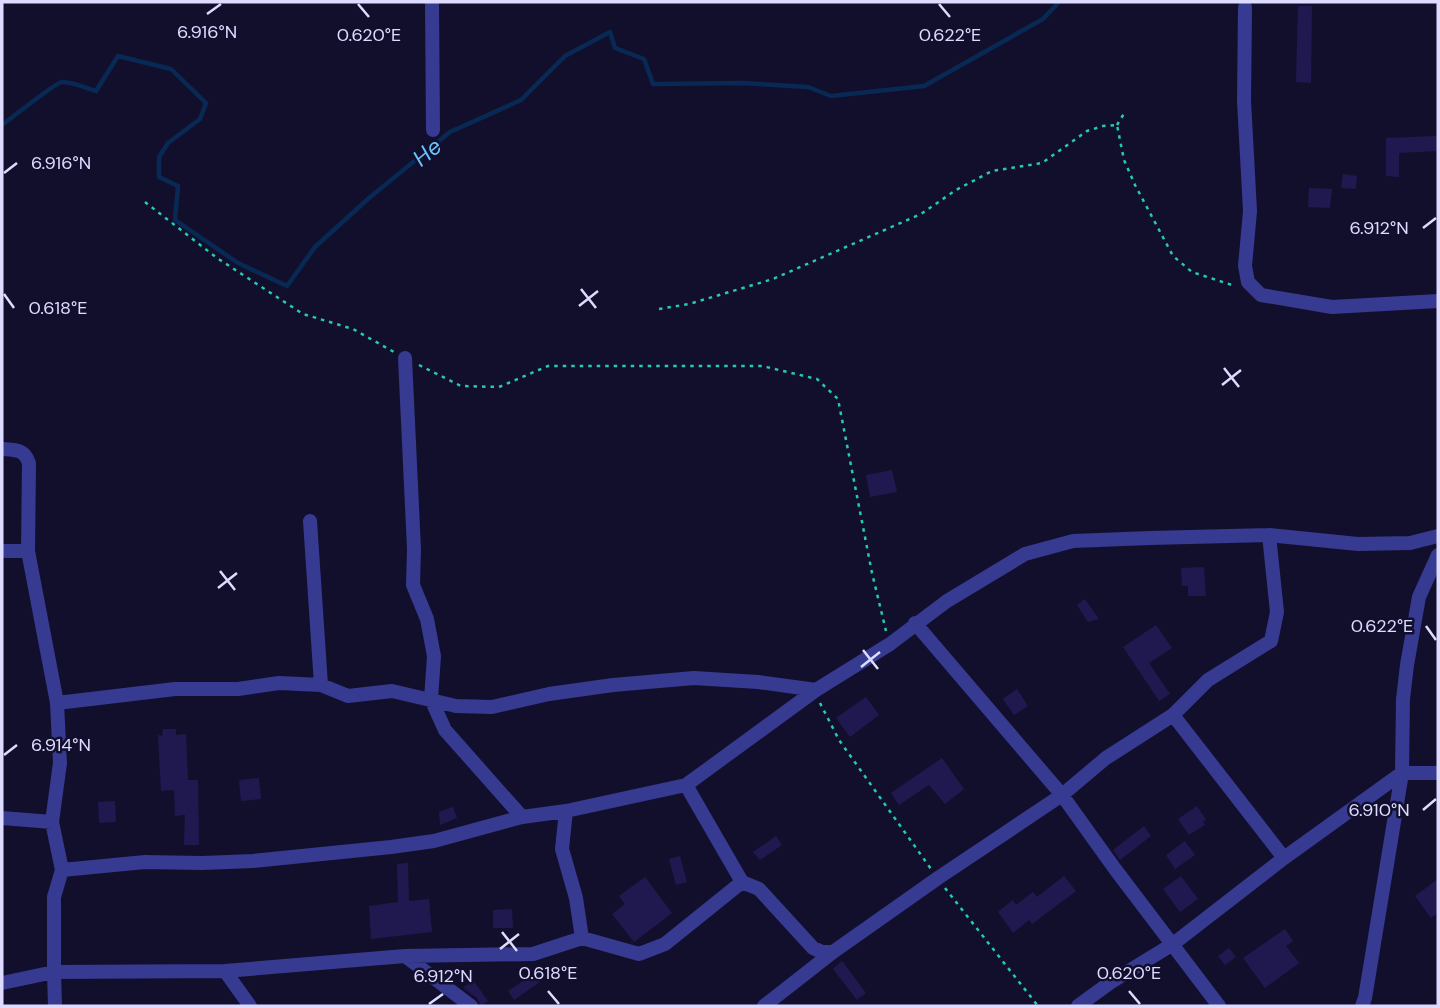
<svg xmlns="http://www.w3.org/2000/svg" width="1440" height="1008" viewBox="0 0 1440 1008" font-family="'DM Sans',sans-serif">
	<rect width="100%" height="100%" fill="#120f2d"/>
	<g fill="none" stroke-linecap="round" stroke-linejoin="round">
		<path stroke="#082953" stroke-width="4.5" d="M2,125C12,118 56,82 62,82C73,82 86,88 96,91L118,56L171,69L206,103L200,119L168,143L159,157V177L178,186L175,220L238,263L287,286L315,247L369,198L450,132L521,100L565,56L610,32L615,48L644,59L653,84L743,83L808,87L831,96L924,86L1043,19L1059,2"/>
	</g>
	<path fill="#201950" d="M1298,6H1312L1311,83L1296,82Z
		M1438,136V151L1399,153V177L1386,176V138Z
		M1343,174L1357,176L1356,189L1341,188Z
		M1309,188L1332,189L1330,208L1308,207Z
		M892,470L897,492L870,497L866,475Z
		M1204,567L1206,596H1188V586H1182L1181,568Z
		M1085,599L1099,619L1088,622L1077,605Z
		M1156,625L1172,648L1149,663L1170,694L1159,701L1123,647Z
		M1017,689L1028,706L1014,715L1003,699Z
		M866,697L879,715L850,737L836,718Z
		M163,729H176V735L186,734L188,780H198L199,845H184L185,815L175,816L174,790L161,791L158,735L162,736Z
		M942,758L964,789L945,804L929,785L899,805L891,793Z
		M259,778L261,799L241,801L239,780Z
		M115,801L116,822L99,823L98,802Z
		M1197,806L1206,820L1203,822L1205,825L1189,835L1178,819Z
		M453,807L457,818L440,825L439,812Z
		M1144,826L1151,836L1120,860L1113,850Z
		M776,836L782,845L760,860L753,852Z
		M1185,841L1195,855L1175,869L1166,855Z
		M680,856L687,882L676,885L669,859Z
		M408,863L409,901L429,899L432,932L371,939L369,906L398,902L397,864Z
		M1064,876L1076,891L1032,924L1029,920L1013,933L998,912L1013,900L1016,905L1033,892L1037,897Z
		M1181,876L1198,899L1180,912L1163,889Z
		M645,877L672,913L634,942L612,914L625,904L619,896Z
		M1438,879V913L1431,918L1415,896Z
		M512,909L513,928H493V910Z
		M1285,929L1293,941L1286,946L1299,963L1265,988L1243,958Z
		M1229,948L1236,957L1225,965L1218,956Z
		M842,961L866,993L857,1000L833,969Z
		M548,964L554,972L514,1000L508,991Z
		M473,980L488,1001L481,1006L477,998L463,988Z"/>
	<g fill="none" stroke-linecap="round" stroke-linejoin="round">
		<path stroke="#26c9b2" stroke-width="2.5" stroke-dasharray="3.5 5" stroke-linecap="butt" d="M1117,125L1125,112
			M145,202L217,258L303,314L353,329L394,352
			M659,309L689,304L773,279L921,214L956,190L992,171L1042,163L1087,131L1103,126L1117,125L1124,160L1135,185L1173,256L1192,272L1235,286
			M419,365L461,386L499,387L548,366H762L817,379L838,399L872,573L886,631
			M820,703L839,740L931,869
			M945,888L1038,1006"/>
		<path stroke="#363a90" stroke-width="14" d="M432,2L433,130
			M1245,7L1244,101L1250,211L1245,266L1248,282L1261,295L1332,307L1438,301
			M405,358L414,549L413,585L427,619L434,656L431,699L445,730L522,817
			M2,449C16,450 24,449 29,463L28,551L57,703L60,763L52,822
			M310,521L321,685
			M2,551H28
			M915,623L1062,795L1115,869L1219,1006
			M57,703L175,689H238L279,683L321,685L348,696L392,691L456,706L492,707L549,694L613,685L694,678L758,682L816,690
			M1173,715L1284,858
			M686,785L742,882
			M2,818L52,822L62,870L145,862L202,863L253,861L391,847L434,841L522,817L566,811
			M833,952H822L813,948L759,889L742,882L665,944L639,954L582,938L576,898L562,849L566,811L686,785L816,690L890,644L947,601L1025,554L1073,541L1150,538L1269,535L1358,544L1410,543L1438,536
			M405,956L471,1006
			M225,971L250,1006
			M2,983L54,972V897L62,870
			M55,1006L54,972L225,971L405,956L533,954L582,938
			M764,1006L833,952L938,878L1062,795L1106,758L1173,715L1208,680L1271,641L1277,612L1269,535
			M1078,1006L1111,982L1173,944L1284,858L1402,773H1438
			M1362,1006L1365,998L1402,773L1403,699L1407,665L1419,597L1438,555"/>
	</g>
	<path fill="none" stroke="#dddbff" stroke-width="2.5" d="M358,4L369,17M939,4L950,17M207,14L221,4M4,173L17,163M1423,228L1436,218M581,289L596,308M4,294L14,308M579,306L598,291M1224,368L1239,387M1222,385L1241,370M220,571L235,590M218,588L237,573M1426,626L1436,640M863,650L878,669M861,667L880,652M4,755L17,745M1423,810L1436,799M502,932L517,951M500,949L519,934M548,991L559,1004M1129,991L1140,1004M429,1004L443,994"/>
	<g text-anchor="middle" stroke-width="5" stroke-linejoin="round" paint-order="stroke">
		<g font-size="23" font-style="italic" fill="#69c5ff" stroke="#120f2d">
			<text transform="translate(427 152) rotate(-40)" y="8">He</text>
		</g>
	</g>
	<g font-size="18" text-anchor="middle" fill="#dddbff" stroke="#120f2d" stroke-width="5" stroke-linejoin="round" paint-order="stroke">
		<text x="207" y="38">6.916°N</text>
		<text x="950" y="41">0.622°E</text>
		<text x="369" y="41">0.620°E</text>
		<text x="61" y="169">6.916°N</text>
		<text x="1379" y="234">6.912°N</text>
		<text x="58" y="314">0.618°E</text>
		<text x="1382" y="632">0.622°E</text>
		<text x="61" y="751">6.914°N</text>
		<text x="1379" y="816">6.910°N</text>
		<text x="548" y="979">0.618°E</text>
		<text x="1129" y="979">0.620°E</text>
		<text x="443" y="982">6.912°N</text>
	</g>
	<rect width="1440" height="1008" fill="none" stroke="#dddbff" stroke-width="7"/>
</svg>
